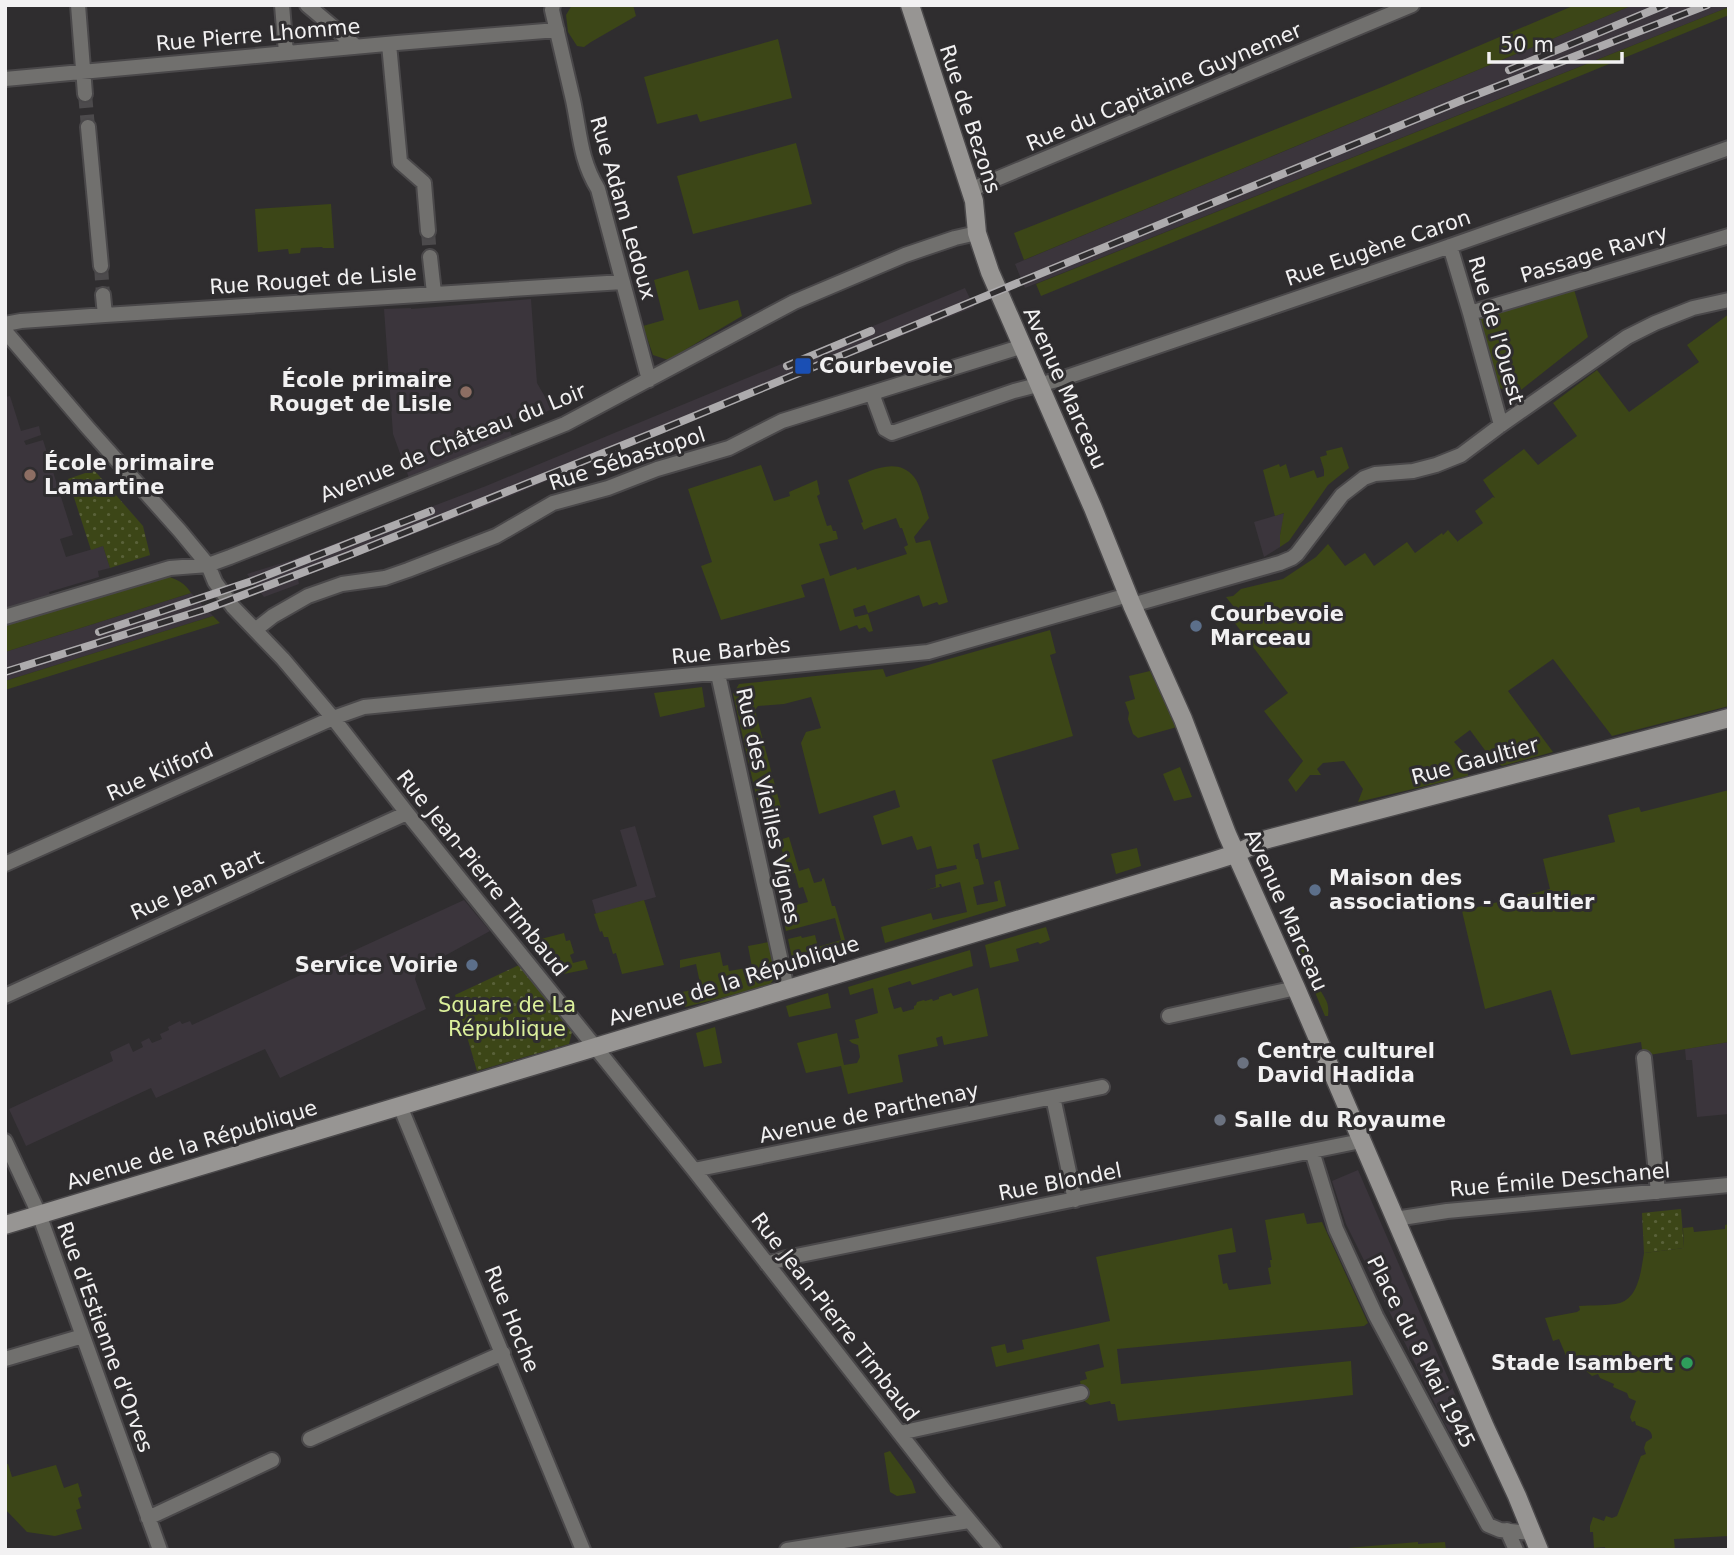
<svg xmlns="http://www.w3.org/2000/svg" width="1734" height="1555" viewBox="0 0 1734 1555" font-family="'DejaVu Sans',sans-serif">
	<defs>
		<pattern id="park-dots" width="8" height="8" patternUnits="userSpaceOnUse" patternTransform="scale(1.75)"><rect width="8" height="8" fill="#3c4617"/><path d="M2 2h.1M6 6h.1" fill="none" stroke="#596139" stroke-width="1.8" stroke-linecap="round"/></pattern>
	</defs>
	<rect width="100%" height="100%" fill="#2f2d2f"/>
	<path fill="#3b353c" d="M1633,5H1729V7L1025,288L1015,264Z
		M965,288L974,307L711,412L491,504L298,579L299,584L264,597L247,574L289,561L486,486Z
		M531,299L537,383L552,409L524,422L521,416L506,423L512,436L409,478L393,434L384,309L411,308V309Z
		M10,396L21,431L39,426L41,435L24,441L26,445L43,440L73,535L60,539L66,557L103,546L110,568L98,571L99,577L49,592L50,595L5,609V397Z
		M1285,513L1280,535V547L1264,557L1254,522Z
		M191,593L213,616L5,681V652Z
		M635,826L656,897L596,914L592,900L637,886L620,830Z
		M464,900L490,931L417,971L415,979L426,1009L280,1078L265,1049L156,1098L151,1088L26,1146L9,1109L113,1061L110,1052L129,1043L133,1052L143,1047L141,1042L149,1038L152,1043L162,1039L160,1034L169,1030L168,1027L180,1021L182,1024L190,1021L192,1025Z
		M1729,1042V1114L1697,1117L1692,1060H1686L1685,1049Z
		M1358,1170L1468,1424L1449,1432L1346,1224L1332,1181Z"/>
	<path fill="#3c4617" d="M572,5H633L636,16L591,42L584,47L577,46L568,32L566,15Z
		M1575,5H1633L1024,260L1014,233L1382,87Z
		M1729,7V15L1041,296L1036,284Z
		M778,39L792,98L700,122L697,114L657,124L644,77Z
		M796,143L812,204L693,234L677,176Z
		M331,204L334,248H323L322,247L301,248L300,253L289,254L288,249L258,252L255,209Z
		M688,270L699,310L738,300L742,316L668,360L653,355L643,326L664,320L654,280Z
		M1573,286L1588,337L1517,393L1499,388L1478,314Z
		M1729,314V706L1612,736L1553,659L1508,691L1553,752L1502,766L1490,757L1470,730L1454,742L1467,756L1468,776L1358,802L1363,789L1344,761L1323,763L1317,769L1321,775H1310L1296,792L1288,780L1303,761L1264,711L1288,693L1231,618L1238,612L1226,597L1233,596L1241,589L1283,579L1316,557L1328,544L1345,566L1365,553L1374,566L1407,542L1415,553L1442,533L1443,535L1448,530L1458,542V541L1483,523L1475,511L1493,497L1495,498L1483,480L1524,449L1538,465L1577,436L1553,403L1597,370L1629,412L1699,362L1687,345Z
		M1342,447L1349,468L1328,485L1289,541L1280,547V535L1284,513L1275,516L1263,470L1279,464L1280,467L1286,464L1290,478L1314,470L1317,478L1324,476V470L1320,457L1327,455L1326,451Z
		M761,465L774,501L790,496L789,492L817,480L820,494L817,496L827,526L831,525L833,531H836L838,539L819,544L830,576L856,567L857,570L907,554L904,547L908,545L902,528H900L896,518L870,527L864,530L861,523L863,522L848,480C868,472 897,455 914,477C921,485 925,507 929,518L914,537L916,543L930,540L948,602L939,605L937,602L923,607L919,595L868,613L865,605L853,609L855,617L868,614L873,631L869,632L865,627L859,629L857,625L840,631L824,578L801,585L805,597L721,620L701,566L712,562L688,489Z
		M167,576C178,580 185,583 191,593L5,652V623Z
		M213,616L220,623L5,690V681Z
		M1050,630L1056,653L1050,655L1073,736L992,760L1019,849L982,858L979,843L973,845L976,859H978L984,884L973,887L977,905L998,901L994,882L1000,880L1006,906L885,943L881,927L931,913L933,920L967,912L960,882L942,887L941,884H939L940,887L926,890L936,887L935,875L957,869L956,865L937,869L931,846L917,850L912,836L882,845L873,816L900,807L895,790L819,814L801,743L806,732L821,728L811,697L784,704L758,706L755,710L781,808L760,813L733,694L739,684L883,669L886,677Z
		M1150,671L1177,727L1138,738L1133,734L1128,719L1129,713L1125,702L1135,699L1129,676Z
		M702,687L705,707L660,717L654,693Z
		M1180,767L1192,797L1174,801L1163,774Z
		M1729,790V1042L1643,1056L1641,1042L1571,1055L1551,990L1485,1009L1462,911L1550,889L1543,859L1615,842L1608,815L1639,807L1641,812Z
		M789,837L799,871L809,868L814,883L822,881V879L824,878L832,906H835L849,954L803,968L793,963L788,939L801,936L802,938L815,935L818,947L841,940L835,918L786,931L781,909L808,902L803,887L799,888L795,873L789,874L779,840Z
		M1137,848L1141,866L1116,874L1111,854Z
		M644,900L664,965L622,974L616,953L613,954L608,937H604L602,931L600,932L594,914Z
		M1046,927L1050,940L1040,944L1038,942L1016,949L1019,961L990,968L985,945Z
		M564,933L566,941L570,940L574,953L570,955L573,963L585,960L588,969L564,974L537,940Z
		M1296,934C1314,943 1311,968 1318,985C1323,998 1330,1000 1328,1016H1325L1294,943Z
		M769,942L775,977L769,986L685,1007L682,992L701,988L696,964L680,968V960L720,952L723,966L728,965L729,971L752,967L748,946Z
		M970,950L973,966L912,985L910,981L888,988L894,1009L901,1007L903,1012L914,1009V1006L916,1005L917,1002L924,1000L925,1001L932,999L933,1001L939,999V997L951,993L953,996L978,988L988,1036L944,1045L942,1036L936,1038L938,1046L898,1055L903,1082L848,1094L841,1066L806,1073L797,1043L837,1033L844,1065L857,1063L860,1057L858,1045L852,1043L849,1040L859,1038L855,1020L878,1013L873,988L850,995L848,987Z
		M828,993L831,1008L789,1017L786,1006Z
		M715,1027L722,1063L704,1067L696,1033Z
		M1304,1213L1307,1224L1322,1222L1368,1323L1364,1326L1117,1349L1121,1384L1351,1361L1353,1395L1118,1421L1115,1404H1111L1110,1401L1090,1405L1083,1400L1080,1381L1087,1379L1085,1372L1104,1367L1099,1344L996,1367L991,1347L1005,1344L1007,1353L1024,1349L1022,1340L1110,1321L1096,1257L1232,1228L1236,1252L1218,1255L1223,1284L1227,1283L1229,1290L1271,1284L1268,1268L1271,1267L1270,1260H1272L1265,1220Z
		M1729,1224V1536L1674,1539L1675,1550H1605V1547L1594,1548L1593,1532H1590V1526L1593,1517L1604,1521L1606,1516L1612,1518L1617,1516L1641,1456L1646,1454L1644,1448L1646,1442L1652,1438C1653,1429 1643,1428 1636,1425L1635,1421L1632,1422L1630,1417L1636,1401L1629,1398L1627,1393L1613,1387L1614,1384L1600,1378L1598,1374L1592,1376L1583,1368L1576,1371L1573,1364L1570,1365L1559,1339L1553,1341L1545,1318L1577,1312L1580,1310L1579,1306C1592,1305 1608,1306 1620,1303C1639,1297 1641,1270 1644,1253L1684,1248L1683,1228L1693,1227L1694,1232L1725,1229V1225Z
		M890,1451L912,1481L916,1493L897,1496L890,1492L884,1453Z
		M5,1464H8L12,1477L56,1465L64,1488L78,1483L82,1496L78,1498L81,1508L76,1510L82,1529L55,1536L27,1532L5,1509V1483L7,1482Z
		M1418,1542V1544L1445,1542L1446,1550H1324Z"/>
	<path fill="url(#park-dots)" d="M94,470L143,526L150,555L110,568L103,546L91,550L68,479Z
		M519,965L572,1032L569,1044L477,1071L455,995Z
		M1681,1209L1684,1248L1644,1253L1642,1213Z"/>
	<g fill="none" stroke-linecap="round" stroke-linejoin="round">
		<path stroke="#4c4a4c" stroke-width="14" stroke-dasharray="14 7" stroke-linecap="butt" d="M85,94L88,127
			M428,231L430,257
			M101,266L103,295"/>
		<defs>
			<path id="street" d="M78,5L85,94
				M282,5L286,53
				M307,5L357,47
				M553,5L552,10C559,40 566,70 573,100C580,133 580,160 598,189L649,380
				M389,44L400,162L424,183L428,231
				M5,79L397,43L557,30
				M88,127L101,266
				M970,190L1412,5
				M1450,246L1470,313L1501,425
				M430,257L434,293
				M103,295L105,315
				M1470,313L1729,236
				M5,324L21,321L105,315L623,282
				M5,331L88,428L180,531L208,565L215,582L233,607L283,659L333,718L407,813L694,1170L944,1490L994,1550
				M875,393L874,399L885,429L892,433L1014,391L1061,379L1436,251L1729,148
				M1132,605L1280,563L1292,558L1297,554L1342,495L1364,478L1375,474L1413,471L1436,465L1461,455L1501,425L1627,337L1655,323L1693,308L1729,300
				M5,617L170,568L208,565L230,557L565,424L794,302L905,255L955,238L977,233
				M255,630L273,616L308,596L342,584L385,578L408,570L496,536L553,503L608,488L657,469L729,448L782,421L1023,346
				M718,674L787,989
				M5,864L333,718L364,707L928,652L1128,595
				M5,996L407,813
				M1169,1016L1296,988
				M1644,1058L1658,1192
				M1053,1097L1075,1200
				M400,1106L583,1550
				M5,1141L39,1214L160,1550
				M1312,1151L1336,1229L1376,1316L1488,1525L1500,1530L1532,1533
				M694,1170L1102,1087
				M1395,1219L1447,1211L1729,1185
				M767,1264L786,1258L1361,1141
				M5,1359L83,1336
				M900,1433L1081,1393
				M310,1439L503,1353
				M148,1518L272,1460
				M1507,1530L1516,1550
				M787,1550L969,1521"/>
			<path id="secondary" d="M910,5L974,201L977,233L990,272L1093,508L1132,605L1183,719L1227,834L1296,988L1485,1427L1517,1496L1539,1550
				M5,1225L1213,861L1235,854L1264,840L1729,718"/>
		</defs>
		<use href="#street" stroke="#4a484a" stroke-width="18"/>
		<use href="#secondary" stroke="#4a484a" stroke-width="21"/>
		<use href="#street" stroke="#71706e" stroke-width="14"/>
		<use href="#secondary" stroke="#979593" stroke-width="18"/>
		<defs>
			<path id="rail" d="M1509,70L1665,5
				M787,366L871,331
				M99,632L252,581L431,511
				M5,672L206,609L349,555L663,429L1460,101L1707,5"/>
		</defs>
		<use href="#rail" stroke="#adabad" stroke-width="8"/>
		<use href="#rail" stroke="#2f2d2f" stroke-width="5" stroke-dasharray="16" stroke-linecap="butt"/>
	</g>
	<rect fill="#1a4fb4" stroke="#2f2d2f" stroke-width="2.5" x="794" y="357" width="18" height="18" rx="3.5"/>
	<g fill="#8d6e63" stroke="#2f2d2f" stroke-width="2.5">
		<circle cx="466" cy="392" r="7"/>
		<circle cx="30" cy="475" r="7"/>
	</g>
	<g fill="#5c6f8a" stroke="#2f2d2f" stroke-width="2.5">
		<circle cx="1196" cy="626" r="7"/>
		<circle cx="1315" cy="890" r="7"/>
		<circle cx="472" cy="965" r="7"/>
	</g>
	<g fill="#6b7280" stroke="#2f2d2f" stroke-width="2.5">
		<circle cx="1243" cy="1063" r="7"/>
		<circle cx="1220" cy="1120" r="7"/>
	</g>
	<circle fill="#2e9e5b" stroke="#2f2d2f" stroke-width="2.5" cx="1687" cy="1363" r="7"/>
	<g text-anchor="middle" stroke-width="6" stroke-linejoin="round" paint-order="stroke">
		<g font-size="21" fill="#f2f1f2" stroke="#2f2d2f">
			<text transform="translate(258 35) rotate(-5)" y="7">Rue Pierre Lhomme</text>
			<text transform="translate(1164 87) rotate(-23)" y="7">Rue du Capitaine Guynemer</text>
			<text transform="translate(970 119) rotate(72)" y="7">Rue de Bezons</text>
			<text transform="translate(623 208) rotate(74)" y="7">Rue Adam Ledoux</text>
			<text transform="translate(1378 248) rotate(-19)" y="7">Rue Eugène Caron</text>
			<text transform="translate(1594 254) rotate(-17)" y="7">Passage Ravry</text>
			<text transform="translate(313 280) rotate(-4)" y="7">Rue Rouget de Lisle</text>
			<text transform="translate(1496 330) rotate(74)" y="7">Rue de l'Ouest</text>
			<text transform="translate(1065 388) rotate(66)" y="7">Avenue Marceau</text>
			<text transform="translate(453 443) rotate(-22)" y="7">Avenue de Château du Loir</text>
			<text transform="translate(627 459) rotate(-18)" y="7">Rue Sébastopol</text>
			<text transform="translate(731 651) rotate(-6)" y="7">Rue Barbès</text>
			<text transform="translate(1475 761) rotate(-15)" y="7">Rue Gaultier</text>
			<text transform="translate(160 772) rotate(-24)" y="7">Rue Kilford</text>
			<text transform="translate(768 806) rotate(78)" y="7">Rue des Vieilles Vignes</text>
			<text transform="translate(482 873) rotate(51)" y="7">Rue Jean-Pierre Timbaud</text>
			<text transform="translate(197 885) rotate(-24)" y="7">Rue Jean Bart</text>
			<text transform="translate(1286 910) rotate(66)" y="7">Avenue Marceau</text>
			<text transform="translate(734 981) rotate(-17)" y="7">Avenue de la République</text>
			<text transform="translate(869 1113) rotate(-12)" y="7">Avenue de Parthenay</text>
			<text transform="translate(192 1145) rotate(-17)" y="7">Avenue de la République</text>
			<text transform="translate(1560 1180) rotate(-5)" y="7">Rue Émile Deschanel</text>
			<text transform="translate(1060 1182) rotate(-11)" y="7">Rue Blondel</text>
			<text transform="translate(835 1317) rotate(52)" y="7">Rue Jean-Pierre Timbaud</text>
			<text transform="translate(512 1319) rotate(68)" y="7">Rue Hoche</text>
			<text transform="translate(105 1337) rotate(70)" y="7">Rue d'Estienne d'Orves</text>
			<text transform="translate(1421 1352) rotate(63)" y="7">Place du 8 Mai 1945</text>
		</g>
		<g font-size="21" font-weight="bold" fill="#f2f1f2" stroke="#2f2d2f" text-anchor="start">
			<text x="819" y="373">Courbevoie</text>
			<text x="452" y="387" text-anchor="end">École primaire<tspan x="452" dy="24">Rouget de Lisle</tspan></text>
			<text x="44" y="470">École primaire<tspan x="44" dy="24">Lamartine</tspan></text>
			<text x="1210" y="621">Courbevoie<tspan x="1210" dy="24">Marceau</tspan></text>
			<text x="1329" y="885">Maison des<tspan x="1329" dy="24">associations - Gaultier</tspan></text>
			<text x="458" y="972" text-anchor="end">Service Voirie</text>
			<text x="1257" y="1058">Centre culturel<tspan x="1257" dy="24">David Hadida</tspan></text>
			<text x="1234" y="1127">Salle du Royaume</text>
			<text x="1673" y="1370" text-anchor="end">Stade Isambert</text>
		</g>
		<g font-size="21" fill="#dbf09b" stroke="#2f2d2f">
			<text x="507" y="1012">Square de La<tspan x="507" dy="24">République</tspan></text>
		</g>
	</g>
	<rect width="1734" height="1555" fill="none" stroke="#f2f1f2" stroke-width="14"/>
	<path d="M1489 52v10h133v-10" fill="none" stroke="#f2f1f2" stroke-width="3.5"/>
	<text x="1500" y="52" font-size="21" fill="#f2f1f2" stroke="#2f2d2f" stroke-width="5" paint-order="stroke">50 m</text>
</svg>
